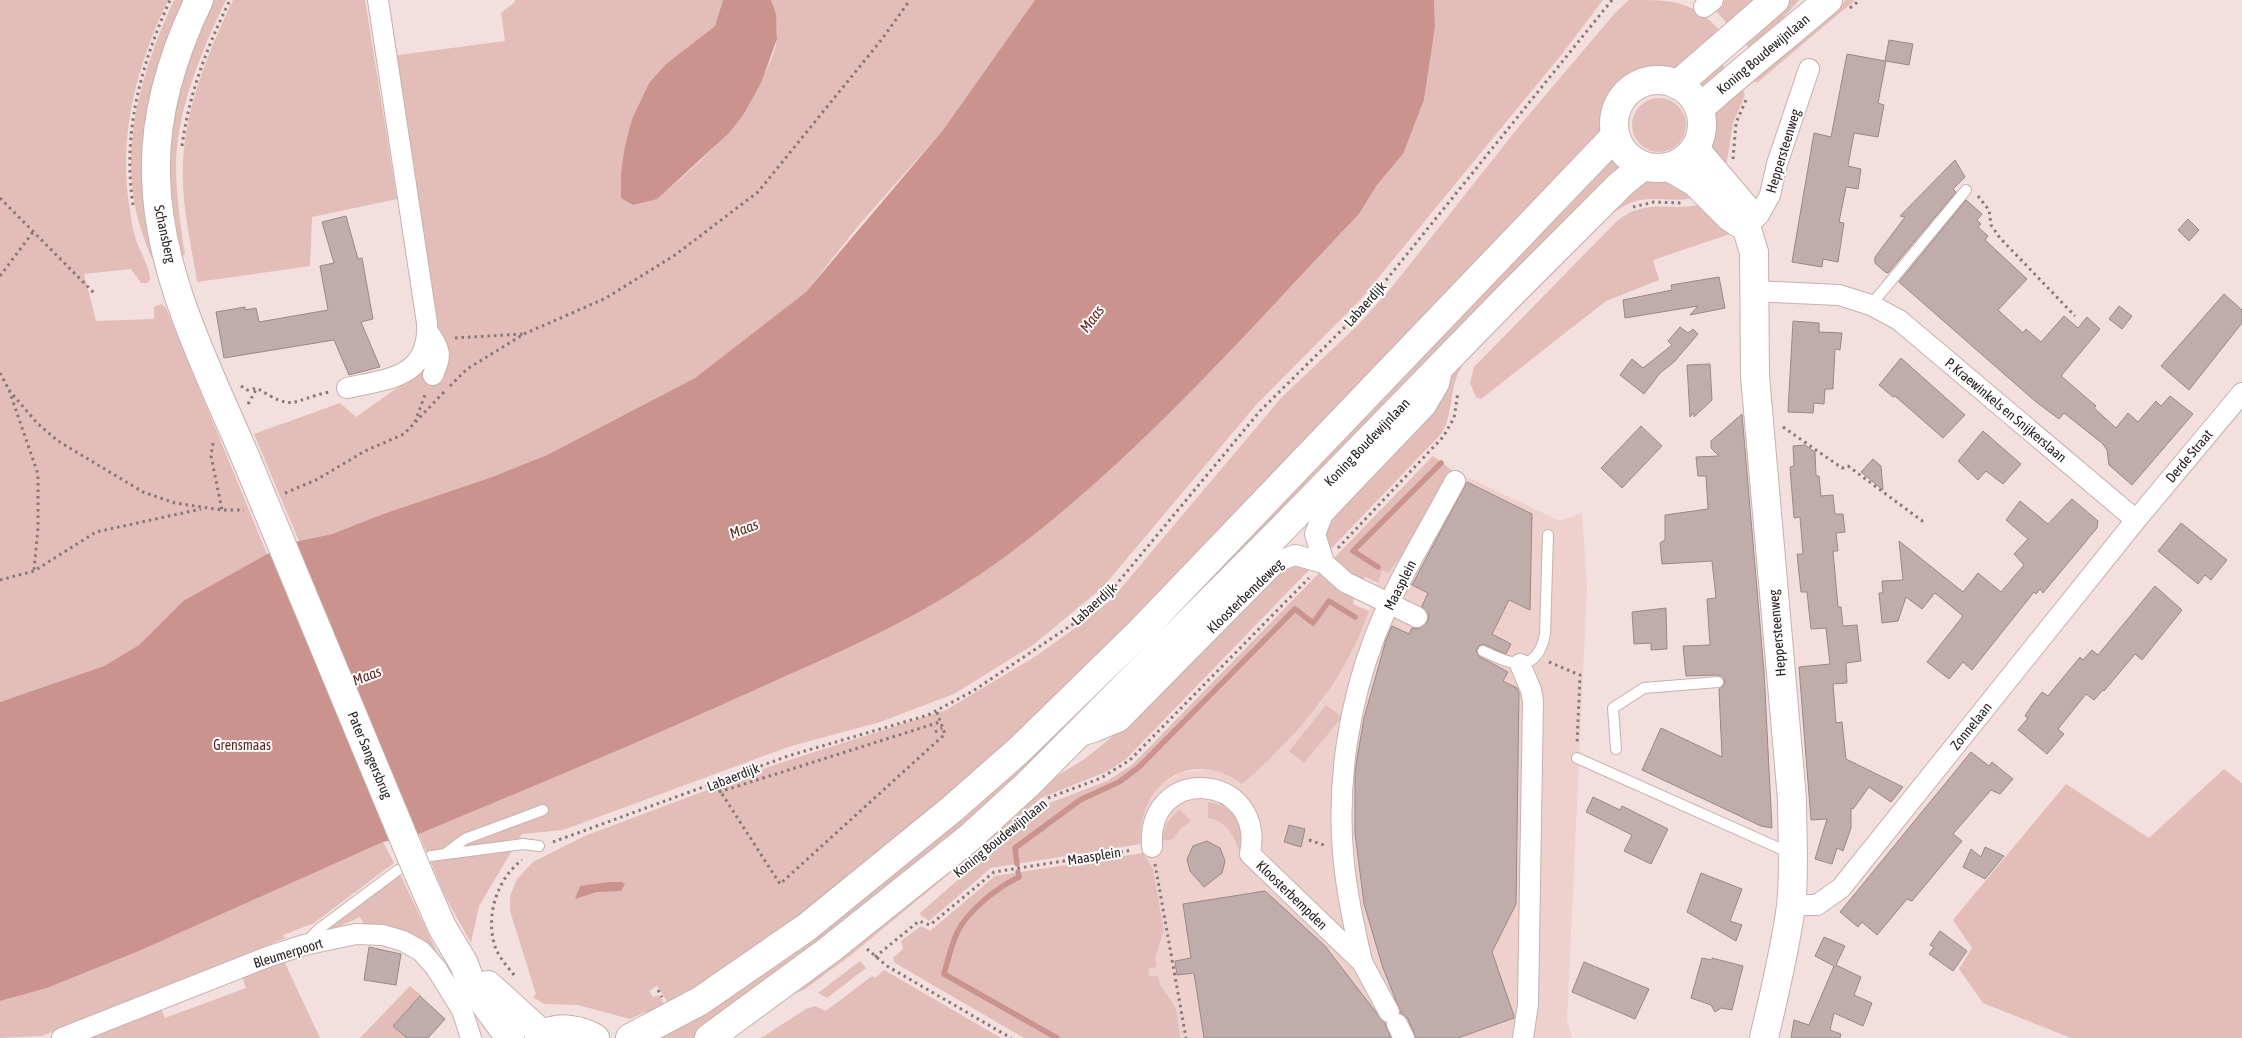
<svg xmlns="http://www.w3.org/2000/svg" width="2242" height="1038" viewBox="0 0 2242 1038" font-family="'Asap Condensed',sans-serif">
	<rect width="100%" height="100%" fill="#f3dfdd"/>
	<path fill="#eed1cd" d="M1452,470L1560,521L1582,513L1587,587L1567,1020L1572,1038H1180L1176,1008L1160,984L1158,976L1149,977L1148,969L1157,967L1155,958L1164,929L1153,869L1145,859L1141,844V824L1146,806L1160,785L1180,773L1207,769L1221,772L1235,779L1280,750L1320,704L1348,659L1365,622L1382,570L1444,486Z"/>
	<path fill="#e3bdb8" d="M0,0H168C137,65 117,138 130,210C131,220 133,230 136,240C140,252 150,267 150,280L147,283H141L131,269L84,274L96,321L154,319V307L161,304L166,308L267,554L183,601L139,645L104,666L0,702Z
		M174,0H187L155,262C149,256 146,243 143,235C115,157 141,71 174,0Z
		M212,0H226C202,50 178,106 176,163C176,193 180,224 185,254L182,256L172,220L169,183L171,129L183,71Z
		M233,0H365L397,199L312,217L310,266L197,282C192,249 184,216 183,183C180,119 206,57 233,0Z
		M515,0H723L715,26L666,64L649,83L632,119L621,171L656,199C701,163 738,129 763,77C769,64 776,51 777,37C778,23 774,13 771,0H1035L943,130L858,226L806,292L695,378L547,455L492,477L383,514L332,534L299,541L254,434L340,403L356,417L428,366L391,56L505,41L501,13L515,2Z
		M1434,0H1603L1562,54L1360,300L1256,405L1103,587L1033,645L954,694L880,722L788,747L563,830L522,834L479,906L471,943L445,896L419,834C532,787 645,740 757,689C828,657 902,627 967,583C1114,486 1238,341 1359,214L1377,185L1403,154L1424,100L1435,27Z
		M1629,0C1675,0 1693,0 1724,35C1711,45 1692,63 1678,69C1670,73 1659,70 1651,71C1621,76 1606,100 1604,129L1174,576L1065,694L915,830L673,1010L657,986L649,991L653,997L659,995L669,1012L651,1022L645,1012L630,1019L578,1005L544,1004L533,997L536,994L510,911V896L517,879L533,862L587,835L777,764L946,710L1036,656L1075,628L1111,600L1281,398L1359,324L1388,292L1521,124L1615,13Z
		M1725,0H1764L1732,29L1717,12L1718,6Z
		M1784,0H1799L1753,52L1740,38Z
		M1846,0H1855L1758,82L1749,81Z
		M1717,59L1730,73L1704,95L1691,83Z
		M1740,84L1745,95L1733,123L1726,167L1711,151C1706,119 1719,105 1740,84Z
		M1632 125a27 27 0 1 1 54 0a27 27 0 1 1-54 0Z
		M1612,156L1625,169L1150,642L1146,633Z
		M1667,178L1698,197C1663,206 1644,187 1610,216L1464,363C1448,384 1455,412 1441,434L1328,552L1324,526L1444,377L1646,179Z
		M1702,204L1736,232L1653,260L1659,280L1606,301L1481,399L1476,397L1470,383L1474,367L1616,222C1648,196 1669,213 1702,204Z
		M1433,456L1452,470L1414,540L1388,573L1382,570L1378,583L1365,577L1363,581L1351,575L1333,559Z
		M1292,564L1312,567L1126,759L1108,771L1041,798L851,955L805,989L790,996L730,1038L1042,785L1086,758L1119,731L1272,575Z
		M1319,573L1338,590L1354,599L1353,604L1369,611C1345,681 1297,737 1242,784C1191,746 1136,785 1141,844L991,868L929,921L919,914L1042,806L1107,781L1132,765Z
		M1326,705L1342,717L1304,763L1289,751Z
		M1073,709L1077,716L1016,784L696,1038H659Z
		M2224,769L2242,783V1038H2071L1983,1003L1959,969L1972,948L1953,920L2066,784L2149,838Z
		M1208,802C1238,807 1239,823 1247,849L1239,850C1233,834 1226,821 1208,818Z
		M1179,809L1191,821L1181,828L1173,839L1161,841L1167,823Z
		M383,842L394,863L314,923L283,935L285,938L42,1036L0,1038V1001L47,988L139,951Z
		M1143,853L1153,869L1164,930L1155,958L1157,967L1148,969L1149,976H1158L1160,984L1176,1008L1180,1038H1024L895,963L893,958L903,949L901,941L921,926L930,931L995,876Z
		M400,874L438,954L416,939L365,926L360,917L319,936Z
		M283,959L320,1038H75L159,1005L165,1018L246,988L241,973Z
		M860,961L866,968L827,998L818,993Z
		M884,970L1001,1038H761L806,1009L815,1006L826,1011L872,976L875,978Z
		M410,986L421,995L393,1026L407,1038H360Z"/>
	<path fill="#ca938d" d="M723,0H771L776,14L777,39L761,83L743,115L729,133L666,191L657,199L633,205L621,198V172L625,146L632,119L649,83L666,64L715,26Z
		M1035,0H1434L1435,27L1424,100L1403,154L1377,185L1359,214C1239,340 1113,487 967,583C901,627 828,657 757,689C645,740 532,787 419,834L383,842L139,951L47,988L0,1001V702L104,666L139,645L183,601L267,554L299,541L332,534L383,514L492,477L547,455L695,378L806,292L943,130Z
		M610,882H622L625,884L621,891L597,892L575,899L580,886Z"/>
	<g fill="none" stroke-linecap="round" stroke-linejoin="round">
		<path stroke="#ca938d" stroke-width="5.5" d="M1378,567L1353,551L1441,463
			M1017,864L1015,848L1080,800L1119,782L1139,767L1295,609L1313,623L1329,601L1355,617
			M1018,872L1019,877C998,887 967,911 957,933C951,946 948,960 944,974L1057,1038"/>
	</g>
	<path fill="#c0adab" stroke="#9b8886" d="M1889,40L1913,44L1909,65L1886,61L1878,103L1884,105L1878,137L1854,133L1848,166L1861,169L1858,189L1846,187L1839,222L1844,223L1838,262L1823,259L1822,267L1792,262L1814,133L1831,137L1847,54L1885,61Z
		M1955,160L1965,177L1953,189L1956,192L1888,273L1885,272L1875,263V257L1905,217L1900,216Z
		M1966,200L1982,214L1977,220L1981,224L1978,227L1988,236L1985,240L2027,279L1998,310L2023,333L2026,329L2041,342L2064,316L2078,328L2087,317L2100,329L2061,376L2096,406L2094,408L2116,428L2128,413L2138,422L2156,401L2161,406L2170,396L2193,414L2132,485L2109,465L2107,450L2103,444L2064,413L2059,419L2035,401L1899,282Z
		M346,216L358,259L362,258L373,319L361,322L380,367L349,375L334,340L224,358L216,312L245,307V310L256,308L259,322L328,310L320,266L334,263L322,222Z
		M2188,219L2199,230L2189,241L2178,230Z
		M1719,277L1725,308L1690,315L1698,306L1625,318L1623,300L1672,290L1671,285Z
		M2224,294L2242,310V323L2189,390L2161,366Z
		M2119,306L2132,316L2122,329L2109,319Z
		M1793,321L1819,323V332L1842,333L1840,350L1835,349L1833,389H1825L1824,404L1814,403L1813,413L1788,412Z
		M1680,327L1688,333L1693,329L1698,334L1674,362L1660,373L1644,394L1620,375L1632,359L1643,368L1672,345L1668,341Z
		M1901,358L1965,415L1943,438L1895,396L1893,397L1879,385Z
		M1710,364L1712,400L1694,417V413L1690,417L1687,365Z
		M1742,414L1764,671L1772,828L1761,826L1642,770L1661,728L1722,757L1719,689L1724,685L1725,681L1718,675L1686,676L1683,646L1710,645L1707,599L1716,598L1712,561L1662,564L1660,543L1665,540V515L1708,509L1706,476H1698L1696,457L1719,456L1711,448V441Z
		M1641,426L1662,446L1622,488L1601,468Z
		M1983,431L2021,464L2003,484L1986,471L1978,480L1958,461Z
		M1805,445L1815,452L1816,476H1819L1821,496L1833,495L1835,514H1843L1845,532L1836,533L1838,551H1833L1838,607H1841L1843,626L1857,625L1861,661L1846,663L1847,683L1833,684L1836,723L1842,722L1846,759L1903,787L1891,802L1869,787L1853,809L1851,808V828L1843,851L1837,848L1832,864L1815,859L1827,819L1811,820L1799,667L1830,664L1826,628L1811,629L1807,592H1801L1797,554H1803L1800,517L1794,518L1790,467L1794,466L1793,446Z
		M1873,459L1881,466L1883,490L1861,472Z
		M1467,482L1532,514L1530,610L1509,600L1492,634L1511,644L1506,654L1483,644L1479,646L1476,651L1480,657L1508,672L1503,681L1517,688L1519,693L1516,904L1492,952L1514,1016V1018L1458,1038H1416L1408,1019L1401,1013L1383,968L1364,904L1355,833V771L1364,718L1386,640L1392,626L1409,634L1412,628L1418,629L1427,623L1429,616L1422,606L1428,593L1412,585Z
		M2072,499L2098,521L2097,528L2043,593L2040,589L2036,594L2034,592L1972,670L1963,662L1949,679L1927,662L1963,616L1935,593L1922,609L1906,597L1898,621L1882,623L1879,593H1883L1882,581L1903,580L1899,541L1963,592L1978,573L2001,592L2024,565L2014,554L2028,539L2006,520L2020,501L2048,524Z
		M2181,523L2227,560L2211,580L2205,575L2198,584L2158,551Z
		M2155,586L2182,610L2142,660L2135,654L2104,691L2103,690L2094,700L2086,694L2058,729L2064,734L2047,754L2018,730L2028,718L2025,716L2032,705L2042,692L2048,696L2080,657L2083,660L2092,650L2098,655Z
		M1666,608L1667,649L1651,650V643L1634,644L1632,612Z
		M1971,752L1989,766L1992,762L2013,779L2000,794L1991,790L1953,834L1962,841L1912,901L1907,899L1877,935L1862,922L1858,927L1840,912Z
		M1593,797L1620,810L1622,806L1668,829L1651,864L1624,851L1632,835L1586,812Z
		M1289,825L1305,829L1301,847L1284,842Z
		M1207,841L1220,848L1225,861L1222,873L1204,887L1190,871L1187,859L1193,846Z
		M1985,847L2004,856L1985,879L1963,867L1971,849L1981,857Z
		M1701,873L1742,889L1730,921L1742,925L1736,941L1687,912Z
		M1265,891L1325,946L1385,1024L1391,1038H1204L1194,973L1177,975L1175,961L1191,958L1183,904Z
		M1940,931L1967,951L1953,971L1929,954L1934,947L1930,945Z
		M1824,937L1845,946L1836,965L1861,977L1854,995L1872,1003L1863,1026L1834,1013L1830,1030L1841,1034L1840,1038H1791L1794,1020L1809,1025L1834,966L1815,956Z
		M369,947L401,954L396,985L364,980Z
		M1702,958L1712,960V958L1743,966L1732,1010L1721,1008L1715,1012L1711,1005L1691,998Z
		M1584,962L1649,989L1635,1019L1572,992Z
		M420,996L445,1019L428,1038H407L393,1026Z"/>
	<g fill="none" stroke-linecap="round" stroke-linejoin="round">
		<defs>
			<path id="lane" d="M1871,305L1966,190
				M1483,651C1510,664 1537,676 1545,634L1548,535
				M1616,749L1613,708L1644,688L1718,682
				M1577,758L1790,853
				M446,853L465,839L543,810
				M306,942L319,929L398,870L431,856L523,844L539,846"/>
			<path id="street" d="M1704,7L1713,0
				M1746,226L1759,215L1770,195L1777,164L1809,69
				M1754,291L1839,295L1871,305L1899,320L2136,520
				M428,332C441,351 442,354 433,375
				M347,388C389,379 430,377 427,323L378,0
				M1324,563L1345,582L1417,617
				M1520,664L1531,690L1533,701L1528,1004L1523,1038
				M1076,737L1094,732L1120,721L1278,561L1295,555L1324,563L1315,534L1323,514L1426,406L1439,384L1443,365
				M1152,847C1146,763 1266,772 1250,854L1362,962L1389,1012
				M1791,905H1817L1841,888L2136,520L2242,393
				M1362,962C1354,926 1346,890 1343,853C1337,781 1349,703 1375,636C1396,582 1428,532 1455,481
				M1397,1024L1404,1038
				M62,1038L270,956L304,945L356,934L383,935L403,941L421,951L436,968L462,1010L471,1038"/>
			<path id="secondary" d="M1695,149L1745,208L1746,226L1754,252L1755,376L1792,799C1792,834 1795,871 1791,906C1785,951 1774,995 1764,1038
				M1669,167L1695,182L1730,217L1739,223"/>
			<path id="primary" d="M199,0C173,54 154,115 156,176C158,276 209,371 247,461
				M1614 124a44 44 0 1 1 88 0a44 44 0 1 1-88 0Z
				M1677,85L1775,0
				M1699,109C1741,71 1785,37 1828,0
				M417,870L442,927L464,964L472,986L510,1038
				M488,985L543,1035
				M540,1038C555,1024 578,1029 595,1038
				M630,1038L700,1001L807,927L952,809L1018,751L1141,631L1615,136
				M709,1038L829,950L969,838L1027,785L1278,533L1508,297L1621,184L1643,166"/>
		</defs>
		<use href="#lane" stroke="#c5b1af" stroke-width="12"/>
		<use href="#street" stroke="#c5b1af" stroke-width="22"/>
		<use href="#secondary" stroke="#c5b1af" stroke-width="30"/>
		<use href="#primary" stroke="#c5b1af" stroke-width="30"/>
		<path stroke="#857877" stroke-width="3" stroke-dasharray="2.5 4" stroke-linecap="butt" d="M1850,8L1860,0
			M182,146C189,94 207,47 230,0
			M1733,159L1736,123L1746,100
			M1978,196L1989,210L1991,225L2000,238L2075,316
			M0,198L95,294
			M133,205C122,133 141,65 170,0
			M1633,207L1654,202L1683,203
			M0,276L33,232
			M455,338L523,334
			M0,373L9,390L38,474V528L34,570
			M241,386L247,390L257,388C295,412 289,401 329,392
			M450,386L467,369L524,334L606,298L675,255L758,192L882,39L910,0
			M9,390L37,423L58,441L143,492L175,503L222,510H244
			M248,404L257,388
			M415,422L426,392
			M1783,427L1842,468L1848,466L1925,523
			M213,443L211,456L222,510
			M285,493L316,480L365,451L404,434L444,392
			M1338,548L1443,437L1454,418L1458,392
			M0,580L34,571L96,532L201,509
			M1549,662L1580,675L1577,744
			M935,732L942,728
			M715,783L780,884L945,734L936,710
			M719,792L940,722
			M1048,798L1101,778L1130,760L1309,578
			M1309,840L1324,845
			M553,842L788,756L928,715L973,691L1085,616L1105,598L1260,411L1362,310L1612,0
			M1155,864L1186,1038
			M867,949L887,966L1011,1038
			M875,957L919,921L930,925L994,872L1133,850
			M514,975C506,965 497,955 494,943C486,913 498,878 522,860
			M658,990L662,997"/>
		<use href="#lane" stroke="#fff" stroke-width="10"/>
		<use href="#street" stroke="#fff" stroke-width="20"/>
		<use href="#secondary" stroke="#fff" stroke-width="28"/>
		<use href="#primary" stroke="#fff" stroke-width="28"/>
		<defs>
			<path id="primary-bridge" d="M247,461L417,870"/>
		</defs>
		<use href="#primary-bridge" stroke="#c5b1af" stroke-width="30" stroke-linecap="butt"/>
		<use href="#primary-bridge" stroke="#fff" stroke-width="28"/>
	</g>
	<g text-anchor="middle" stroke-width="4" stroke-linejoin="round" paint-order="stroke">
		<g font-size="14" fill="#292221" stroke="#fff">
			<text transform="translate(1763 54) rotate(-40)" y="5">Koning Boudewijnlaan</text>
			<text transform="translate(1783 151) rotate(-73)" y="5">Heppersteenweg</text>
			<text transform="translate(165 234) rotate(78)" y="5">Schansberg</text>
			<text transform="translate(1365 304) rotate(-48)" y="5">Labaerdijk</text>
			<text transform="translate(2006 410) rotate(40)" y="5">P. Kraewinkels en Snijkerslaan</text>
			<text transform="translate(1367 442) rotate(-46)" y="5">Koning Boudewijnlaan</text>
			<text transform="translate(2189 456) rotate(-50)" y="5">Derde Straat</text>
			<text transform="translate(1400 585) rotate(-63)" y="5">Maasplein</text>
			<text transform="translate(1245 596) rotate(-44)" y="5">Kloosterbemdeweg</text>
			<text transform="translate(1094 604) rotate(-42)" y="5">Labaerdijk</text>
			<text transform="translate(1777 633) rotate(-95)" y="5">Heppersteenweg</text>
			<text transform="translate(1971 726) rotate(-51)" y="5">Zonnelaan</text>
			<text transform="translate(370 755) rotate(67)" y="5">Pater Sangersbrug</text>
			<text transform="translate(733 777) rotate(-21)" y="5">Labaerdijk</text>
			<text transform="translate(1000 838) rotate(-39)" y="5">Koning Boudewijnlaan</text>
			<text transform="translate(1094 856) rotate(-9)" y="5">Maasplein</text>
			<text transform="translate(1292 895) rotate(44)" y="5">Kloosterbempden</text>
			<text transform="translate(288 953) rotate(-17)" y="5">Bleumerpoort</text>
		</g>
		<g font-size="14" fill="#611f1b" stroke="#fff">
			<text x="242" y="750">Grensmaas</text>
		</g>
		<g font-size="15" font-style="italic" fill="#66231f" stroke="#fff">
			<text transform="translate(1092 319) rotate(-53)" y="5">Maas</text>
			<text transform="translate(744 529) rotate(-21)" y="5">Maas</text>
			<text transform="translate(367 676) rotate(-21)" y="5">Maas</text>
		</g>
	</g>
</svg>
